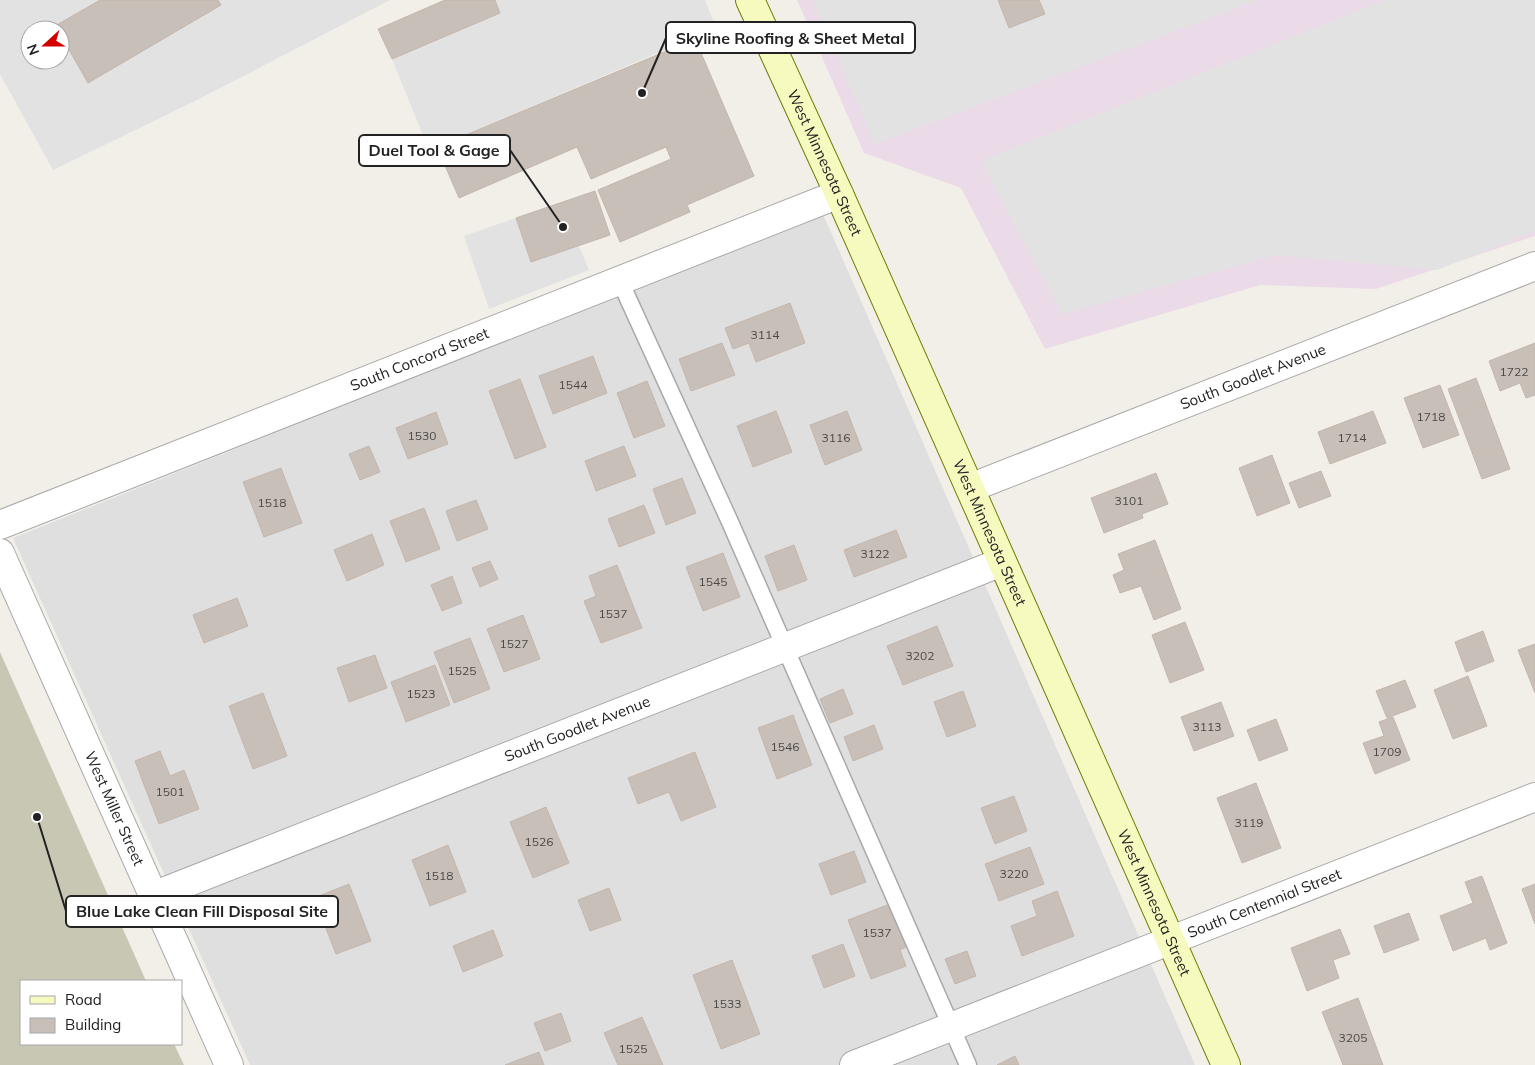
<svg xmlns="http://www.w3.org/2000/svg" width="1535" height="1065" viewBox="0 0 1535 1065" font-family="Mulish,sans-serif">
	<rect width="100%" height="100%" fill="#f2efe9"/>
	<path fill="#e0dfdf" d="M823,214L1195,1065H250L13,538Z"/>
	<path fill="#ebdbe8" d="M797,0H1535V236L1376,289L1260,285L1045,349L961,188L864,153Z"/>
	<path fill="#c7c7b4" d="M0,652L146,981H21V1044H174L184,1065H0Z"/>
	<path fill="#e2e2e2" fill-rule="evenodd" d="M0,0H390L195,101L53,170L0,74ZM30,30H60V60H30Z
		M495,0H705L716,28L429,150L392,59L500,13Z
		M812,0H1258L875,144Z
		M1385,0H1535V231L1437,270L1276,255L1062,314L981,161Z
		M516,218L531,262L579,246L589,270L489,309L464,236Z"/>
	<path fill="#c7bfb8" stroke="#c4b6ab" d="M100,0H218L221,5L88,83L60,34V30H58L55,26Z
		M445,0H495L500,13L392,59L378,29Z
		M998,0H1039L1045,14L1009,28Z
		M695,39L754,176L687,205L690,212L620,242L598,190L671,159L666,147L591,179L577,147L459,198L437,147Z
		M595,191L610,235L531,262L516,218Z
		M790,303L805,343L756,362L749,343L733,349L725,328Z
		M722,343L735,375L691,391L679,359Z
		M1535,343V395L1526,398L1520,383L1500,391L1489,361Z
		M593,356L607,393L553,414L539,376Z
		M1476,378L1510,469L1482,479L1448,389Z
		M520,379L546,447L515,459L489,391Z
		M647,381L665,426L634,438L617,393Z
		M1440,385L1459,435L1423,448L1404,398Z
		M776,411L792,452L753,467L737,426Z
		M847,411L862,450L825,465L810,425Z
		M1373,411L1386,443L1330,464L1318,432Z
		M436,412L448,444L408,459L396,428Z
		M369,446L380,472L360,480L349,454Z
		M624,446L636,476L596,491L585,461Z
		M1272,455L1290,503L1257,516L1239,468Z
		M281,468L302,523L264,537L243,482Z
		M1321,471L1331,496L1299,508L1289,483Z
		M1156,473L1168,504L1142,514L1143,518L1104,533L1091,498Z
		M682,478L696,513L666,525L653,489Z
		M476,500L488,529L457,541L446,511Z
		M644,505L655,533L619,547L608,519Z
		M424,508L440,549L406,562L390,521Z
		M896,530L907,557L854,577L844,550Z
		M372,534L384,565L347,581L334,550Z
		M1155,540L1181,609L1154,620L1141,586L1120,593L1113,575L1124,570L1118,554Z
		M794,545L807,580L778,591L765,556Z
		M723,553L740,597L703,611L686,567Z
		M490,561L498,579L480,587L472,568Z
		M617,565L642,628L601,643L584,601L596,596L589,576Z
		M452,576L462,603L442,611L431,585Z
		M237,598L248,626L204,643L193,615Z
		M523,615L540,659L504,672L487,629Z
		M1185,622L1204,670L1170,683L1152,635Z
		M937,626L953,666L903,685L887,646Z
		M1483,631L1494,661L1466,672L1455,642Z
		M470,638L490,689L454,703L434,652Z
		M1535,644V693L1518,650Z
		M375,655L387,688L349,702L337,668Z
		M435,665L450,705L406,722L391,682Z
		M1468,676L1487,726L1453,739L1434,690Z
		M1405,680L1416,707L1387,718L1376,691Z
		M843,689L853,714L830,723L820,699Z
		M963,691L976,726L947,737L934,702Z
		M263,693L287,756L253,769L229,706Z
		M1221,702L1234,736L1194,751L1181,717Z
		M793,715L812,765L777,779L758,728Z
		M1393,717L1410,760L1375,774L1363,743L1384,736L1379,722Z
		M1276,719L1288,750L1259,761L1247,730Z
		M874,725L883,749L853,761L844,737Z
		M160,751L170,776L184,770L199,809L159,824L135,761Z
		M695,752L716,807L681,821L669,792L638,804L628,778Z
		M1256,783L1281,848L1242,863L1217,798Z
		M1014,796L1027,831L995,844L981,808Z
		M546,807L569,863L533,878L510,822Z
		M448,845L466,892L430,906L412,860Z
		M1030,847L1044,884L999,901L985,864Z
		M854,851L866,882L831,895L819,864Z
		M1482,876L1507,943L1490,950L1486,938L1453,951L1440,916L1473,903L1465,882Z
		M349,884L371,941L336,954L314,898Z
		M1535,884V924L1522,889Z
		M609,888L621,920L590,931L578,900Z
		M1057,891L1074,936L1022,956L1011,926L1037,916L1032,901Z
		M890,904L906,947L900,950L906,966L871,979L848,920Z
		M1409,913L1419,940L1384,953L1374,926Z
		M1340,929L1350,954L1333,960L1339,978L1307,991L1291,948Z
		M493,930L503,956L463,972L453,946Z
		M843,944L855,976L824,988L812,956Z
		M967,951L976,976L955,984L945,959Z
		M732,960L760,1034L721,1049L693,975Z
		M1358,998L1383,1065H1343L1322,1012Z
		M561,1013L571,1041L545,1051L534,1023Z
		M642,1017L663,1065H618L604,1033Z
		M539,1052L544,1065H505Z
		M1015,1056L1019,1065H997Z"/>
	<g fill="none" stroke-linecap="round" stroke-linejoin="round">
		<defs>
			<path id="lane" d="M620,281L730,522L968,1065"/>
			<g id="street">
				<path id="s1" d="M970,488L1535,266"/>
				<path id="s2" d="M0,525L839,194"/>
				<path id="s3" d="M0,553L229,1065"/>
				<path id="s4" d="M153,896L1002,562"/>
				<path id="s5" d="M854,1065L1535,797"/>
			</g>
			<g id="secondary">
				<path id="s6" d="M750,0L839,194L1226,1065"/>
			</g>
		</defs>
		<use href="#lane" stroke="#a9a9a9" stroke-width="19"/>
		<use href="#street" stroke="#a9a9a9" stroke-width="30"/>
		<use href="#secondary" stroke="#707d05" stroke-width="30"/>
		<use href="#lane" stroke="#fff" stroke-width="16"/>
		<use href="#street" stroke="#fff" stroke-width="28"/>
		<use href="#secondary" stroke="#f7fabf" stroke-width="28"/>
	</g>
	<g text-anchor="middle" stroke-width="4" stroke-linejoin="round" paint-order="stroke">
		<g font-size="12" fill="#4b4948">
			<text x="765" y="339">3114</text>
			<text x="1514" y="376">1722</text>
			<text x="573" y="389">1544</text>
			<text x="1431" y="421">1718</text>
			<text x="422" y="440">1530</text>
			<text x="836" y="442">3116</text>
			<text x="1352" y="442">1714</text>
			<text x="1129" y="505">3101</text>
			<text x="272" y="507">1518</text>
			<text x="875" y="558">3122</text>
			<text x="713" y="586">1545</text>
			<text x="613" y="618">1537</text>
			<text x="514" y="648">1527</text>
			<text x="920" y="660">3202</text>
			<text x="462" y="675">1525</text>
			<text x="421" y="698">1523</text>
			<text x="1207" y="731">3113</text>
			<text x="785" y="751">1546</text>
			<text x="1387" y="756">1709</text>
			<text x="170" y="796">1501</text>
			<text x="1249" y="827">3119</text>
			<text x="539" y="846">1526</text>
			<text x="1014" y="878">3220</text>
			<text x="439" y="880">1518</text>
			<text x="877" y="937">1537</text>
			<text x="727" y="1008">1533</text>
			<text x="1353" y="1042">3205</text>
			<text x="633" y="1053">1525</text>
		</g>
		<g font-size="15" fill="#222" stroke="#fff">
			<text dy="5" stroke="none"><textPath href="#s6" startOffset="179">West Minnesota Street</textPath></text>
			<text dy="5" stroke="none"><textPath href="#s2" startOffset="451">South Concord Street</textPath></text>
			<text dy="5" stroke="none"><textPath href="#s1" startOffset="304">South Goodlet Avenue</textPath></text>
			<text dy="5" stroke="none"><textPath href="#s6" startOffset="584">West Minnesota Street</textPath></text>
			<text dy="5" stroke="none"><textPath href="#s4" startOffset="456">South Goodlet Avenue</textPath></text>
			<text dy="5" stroke="none"><textPath href="#s3" startOffset="280">West Miller Street</textPath></text>
			<text dy="5" stroke="none"><textPath href="#s6" startOffset="989">West Minnesota Street</textPath></text>
			<text dy="5" stroke="none"><textPath href="#s5" startOffset="441">South Centennial Street</textPath></text>
		</g>
	</g>
	<path fill="none" stroke="#222" stroke-width="2" d="M642 93L666 38M563 227L510 150M37 817L66 911"/>
	<g fill="#222" stroke="#fff" stroke-width="2">
		<circle cx="642" cy="93" r="5"/>
		<circle cx="563" cy="227" r="5"/>
		<circle cx="37" cy="817" r="5"/>
	</g>
	<g fill="#fff" stroke="#222" stroke-width="2">
		<rect x="666" y="22" width="249" height="31" rx="5"/>
		<rect x="359" y="135" width="151" height="31" rx="5"/>
		<rect x="66" y="896" width="272" height="31" rx="5"/>
	</g>
	<g font-size="16" text-anchor="middle" font-weight="bold" fill="#222">
		<text x="790" y="44">Skyline Roofing &amp; Sheet Metal</text>
		<text x="434" y="156">Duel Tool &amp; Gage</text>
		<text x="202" y="917">Blue Lake Clean Fill Disposal Site</text>
	</g>
	<rect x="20" y="980" width="162" height="65" fill="#ffffff" stroke="#a7a7a7"/>
	<rect x="30" y="996" width="25" height="8" fill="#f7fabf" stroke="#a7a7a7"/>
	<text x="65" y="1005" font-size="15" fill="#222222">Road</text>
	<rect x="30" y="1018" width="25" height="15" fill="#c7bfb8" stroke="#a7a7a7"/>
	<text x="65" y="1030" font-size="15" fill="#222222">Building</text>
	<g transform="translate(45 45) rotate(249)"><circle r="24" fill="#ffffff" stroke="#a7a7a7"/>
	<path d="M0-4L9 19L0 12L-9 19Z" fill="#d40000"/>
	<text y="-8" font-size="14" font-weight="bold" text-anchor="middle" fill="#222222">N</text>
	</g>
</svg>
